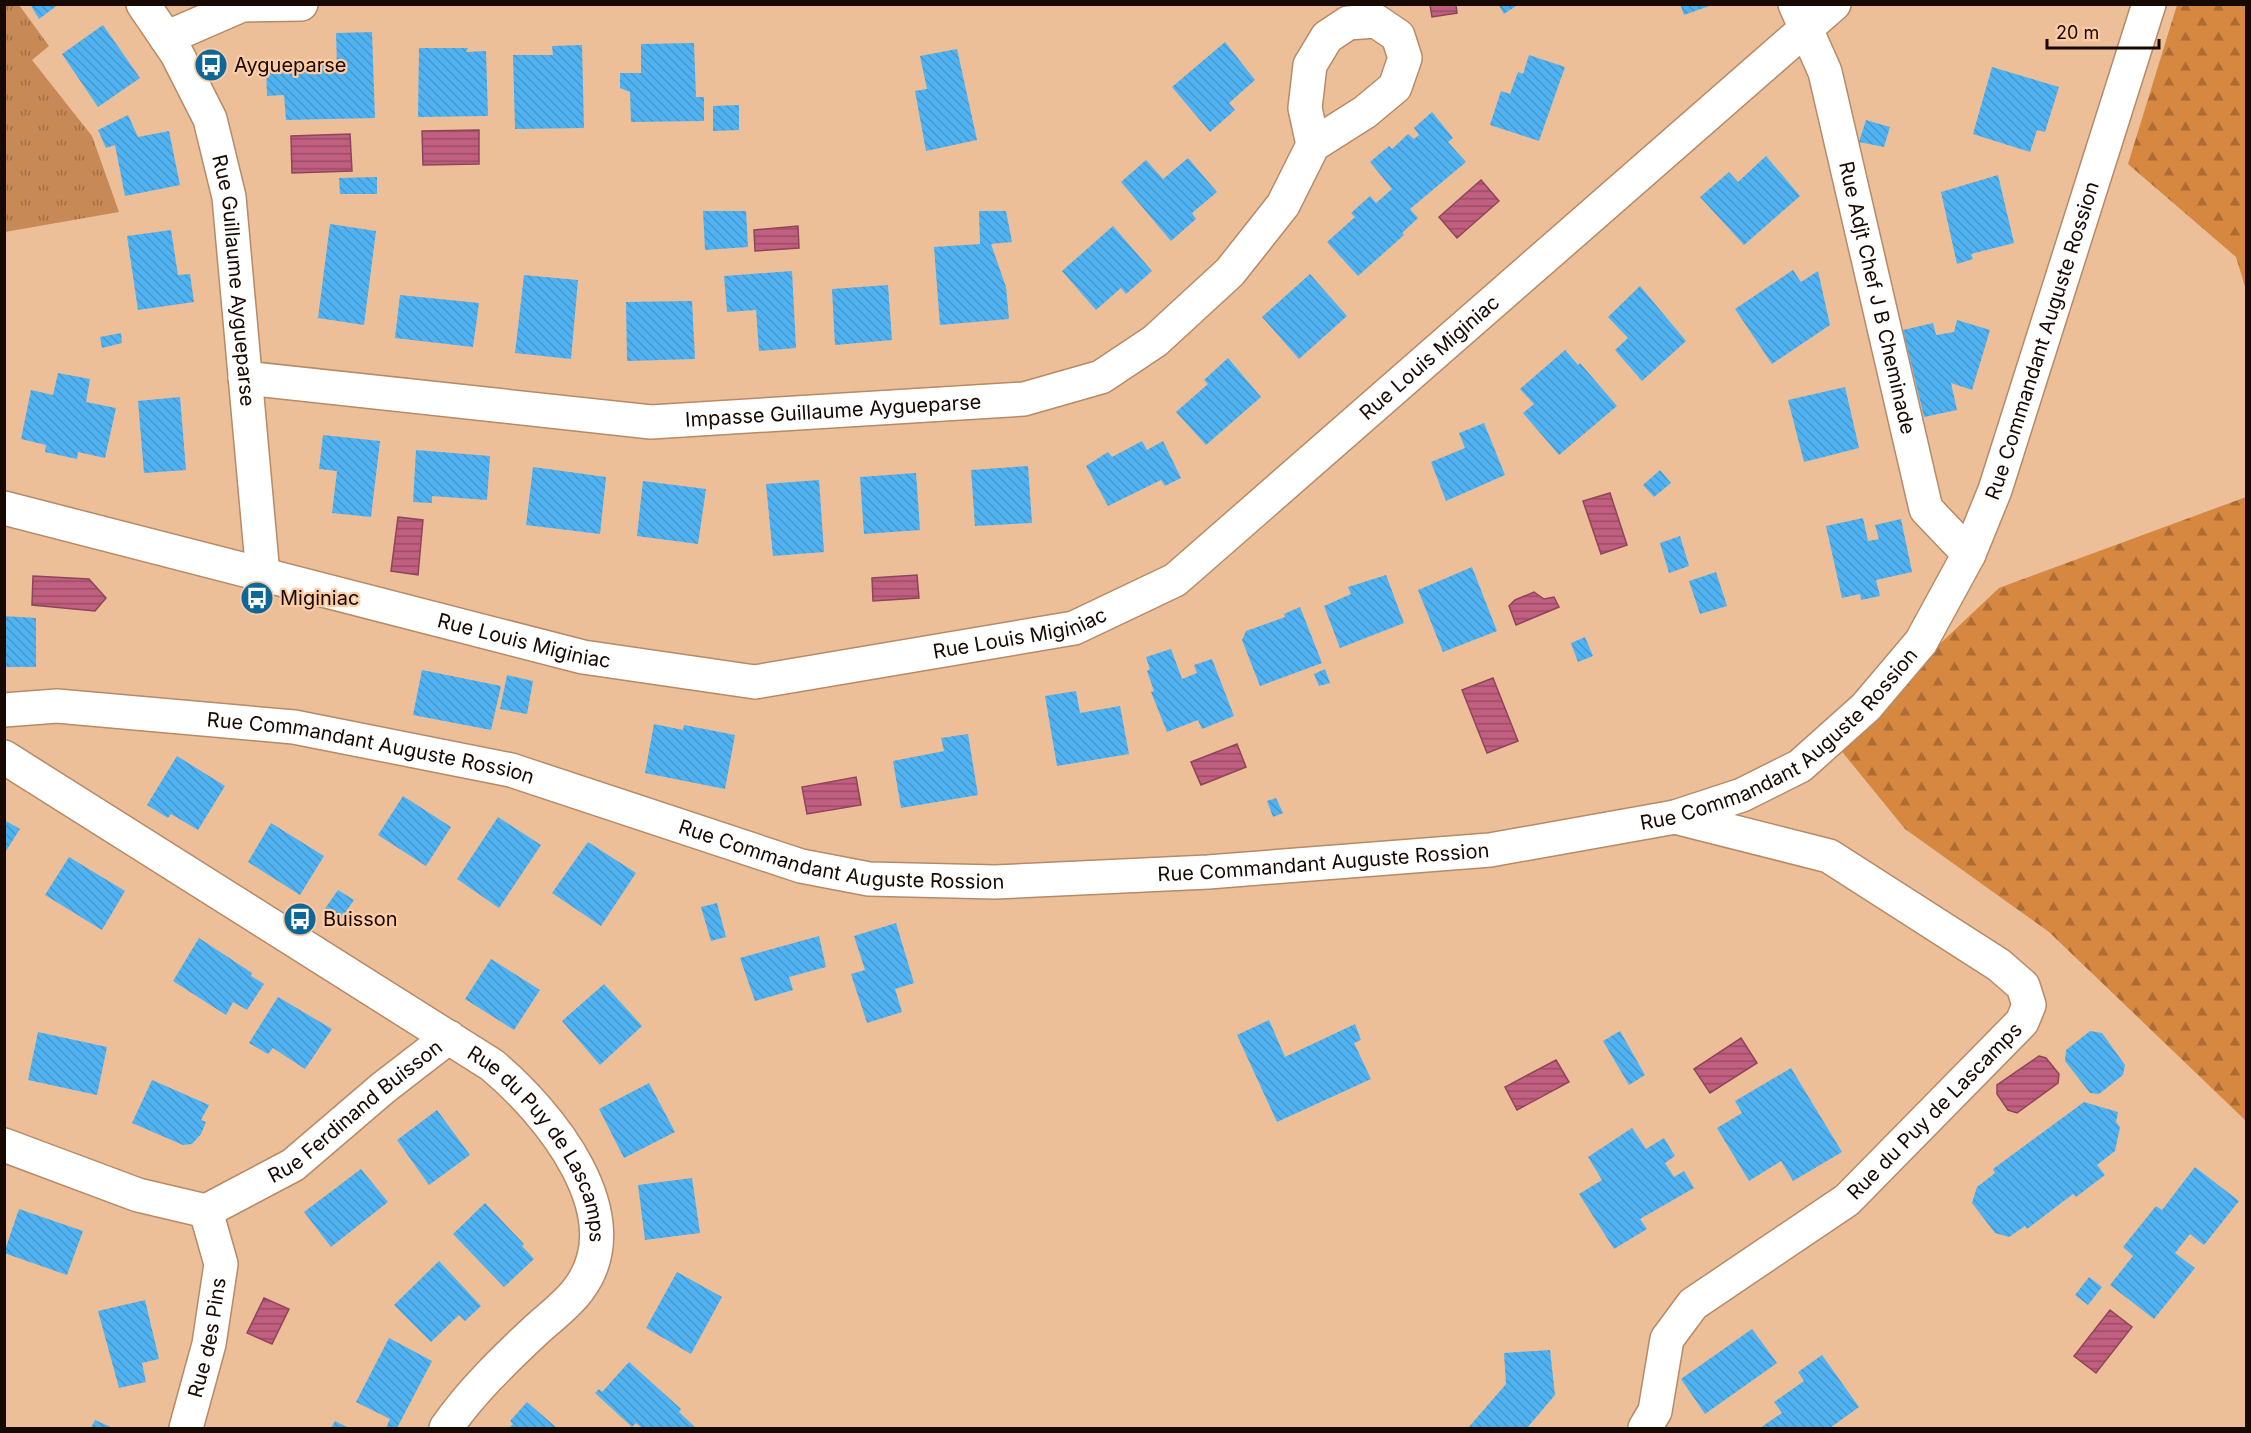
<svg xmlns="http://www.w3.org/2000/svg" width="2251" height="1433" viewBox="0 0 2251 1433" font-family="Inter,sans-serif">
	<defs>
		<pattern id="grass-tufts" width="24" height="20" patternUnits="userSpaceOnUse" patternTransform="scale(1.5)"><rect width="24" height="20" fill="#c78a57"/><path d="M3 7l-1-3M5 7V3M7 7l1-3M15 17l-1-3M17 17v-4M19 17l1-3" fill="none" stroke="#a16f46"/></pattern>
		<pattern id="forest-firs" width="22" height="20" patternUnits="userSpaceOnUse" patternTransform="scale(1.5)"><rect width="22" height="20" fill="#d68740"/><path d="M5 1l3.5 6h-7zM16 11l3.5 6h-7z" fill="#ad6c33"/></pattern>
		<pattern id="water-rules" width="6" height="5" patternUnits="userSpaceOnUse" patternTransform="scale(1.5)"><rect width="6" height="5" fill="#c15f80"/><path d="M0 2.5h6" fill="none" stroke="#9c4c66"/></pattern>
		<pattern id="building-back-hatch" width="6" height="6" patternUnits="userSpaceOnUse" patternTransform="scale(1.5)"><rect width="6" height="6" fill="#50b2f1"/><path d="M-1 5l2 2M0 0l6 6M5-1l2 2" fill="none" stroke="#4598cd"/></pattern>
	</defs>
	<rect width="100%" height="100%" fill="#edbf99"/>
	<path fill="url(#grass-tufts)" d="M5,4L19,5L49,46L32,60L92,136L119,212L5,232Z"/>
	<path fill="url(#forest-firs)" d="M2177,5H2246V290L2236,257L2128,164Z
		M2246,497V1121L2049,932L1905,829L1835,743L1999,588Z"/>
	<path fill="url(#water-rules)" stroke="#8e455a" stroke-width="1.5" d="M1430,5H1456L1457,13L1432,17Z
		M479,130V164L423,165L422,131Z
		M350,134L352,171L292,173L291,136Z
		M1481,180L1499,201L1457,238L1439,217Z
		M798,226L799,248L755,251L754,230Z
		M1610,493L1627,545L1601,554L1583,501Z
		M398,517L423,520L418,575L391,571Z
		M917,575L919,598L873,601L872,578Z
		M33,576L89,579L106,598L95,611L32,605Z
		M1534,592L1544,599L1554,597L1559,607L1516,625L1509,606L1515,600Z
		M1493,678L1518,741L1487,753L1462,690Z
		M1237,744L1246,767L1201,785L1191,762Z
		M856,777L861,805L807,814L802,787Z
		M1741,1038L1757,1063L1710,1093L1694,1069Z
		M2039,1056L2046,1058L2059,1074L2058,1083L2017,1113L2008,1110L1997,1094V1085Z
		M1556,1060L1569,1082L1517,1110L1505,1087Z
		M264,1298L289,1309L272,1344L247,1333Z
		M2110,1310L2132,1327L2096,1373L2074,1356Z"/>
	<path fill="url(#building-back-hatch)" d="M30,4H59L39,19Z
		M1498,4H1519L1504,14Z
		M1680,4H1712V5L1684,15Z
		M103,25L140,78L98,107L62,54Z
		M372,32L375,118L286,120L284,95L267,96L266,68H287V63L337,65L336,33Z
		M1225,42L1255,80L1229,103L1235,110L1210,132L1172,87Z
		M694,43L696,97H704V121L631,122L630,92L620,88V73H641V44Z
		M582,45L584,128L515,129L513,55H553L552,46Z
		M419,48H468L466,52L486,51L488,116L418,117Z
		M957,49L977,140L926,151L915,91L927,89L920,56Z
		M1529,55L1565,67L1539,141L1490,125L1501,91L1510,94L1518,72L1523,74Z
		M1992,67L2059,87L2045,132L2037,130L2030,152L1973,134Z
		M739,105V130L713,131V106Z
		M1432,112L1453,138L1448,142L1466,162L1410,209L1418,218L1402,233L1404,235L1358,276L1327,242L1355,217L1351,213L1370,196L1376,203L1392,189L1370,162L1389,146L1392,149L1408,134L1414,139L1419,135L1414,128Z
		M128,115L138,137L169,131L180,185L125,196L115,145L106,148L98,130Z
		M1866,120L1890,127L1884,147L1859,142Z
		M1766,156L1800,196L1744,245L1700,197L1729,172L1738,182Z
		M1188,158L1217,192L1192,213L1196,219L1171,241L1121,182L1146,160L1163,179Z
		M1998,175L2014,243L1971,254L1973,259L1957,264L1941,192Z
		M377,177V194H340L339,178Z
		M703,211H746L748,247L705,250Z
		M979,211H1006L1012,242L991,244L1006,287L1009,319L940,325L934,247L980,244Z
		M330,224L376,231L364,325L318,318Z
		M1113,226L1152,271L1126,294L1121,288L1096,310L1062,271Z
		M171,230L178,275L190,274L194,302L138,310L127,236Z
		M1793,270L1801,282L1818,271L1830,325L1772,364L1735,309Z
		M792,271L796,348L759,351L756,310L727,312L724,276Z
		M1310,274L1347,316L1299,359L1262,317Z
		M524,275L578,280L571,359L515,353Z
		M888,285L892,340L835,345L832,289Z
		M1640,286L1686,341L1642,381L1615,350L1628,338L1608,317Z
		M400,295L479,303L473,347L395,338Z
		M692,301L695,359L627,361L626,302Z
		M1957,320L1990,330L1972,390L1951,383L1957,410L1924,417L1903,330L1933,323L1936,335L1954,332Z
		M121,333L122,343L102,348L100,337Z
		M1565,350L1578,365L1580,363L1617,406L1559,455L1523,413L1534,404L1520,389Z
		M1228,358L1261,397L1206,445L1176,412L1208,384L1204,380Z
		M58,373L90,379L86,402L116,408L105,458L78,452L77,459L45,452L46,445L21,439L31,390L53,395Z
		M1845,387L1859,448L1804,462L1788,400Z
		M180,397L186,470L144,473L138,401Z
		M1484,423L1505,475L1446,501L1431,462L1465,448L1459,433Z
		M323,435L380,441L371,517L332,513L337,471L319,469Z
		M1142,441L1147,450L1163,441L1181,478L1165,486L1161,480L1108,506L1086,466L1108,452L1112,457Z
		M416,450L490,456L487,500L432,496V503L413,502Z
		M1028,466L1032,523L975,526L971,470Z
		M533,467L606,477L600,534L526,525Z
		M1660,470L1671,483L1654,497L1643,485Z
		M916,473L920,530L864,534L860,477Z
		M819,480L824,552L773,556L766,484Z
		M643,481L706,489L698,544L637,536Z
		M1863,518L1868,541L1879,539L1875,525L1901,519L1912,572L1876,580L1880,596L1861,600L1860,594L1842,598L1826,526Z
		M1680,536L1689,566L1669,573L1660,543Z
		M1472,567L1497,631L1443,652L1418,590Z
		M1716,572L1727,606L1700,614L1689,581Z
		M1386,575L1404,623L1340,648L1324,606L1351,594L1348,587Z
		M1300,607L1322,663L1260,686L1242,640L1246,631L1285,617L1284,614Z
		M4,616L36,618V667H4Z
		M1585,637L1593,656L1578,662L1571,643Z
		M1171,649L1182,679L1197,673L1194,665L1212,659L1234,716L1202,729L1198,720L1167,732L1151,692L1154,691L1147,671L1150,669L1146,657Z
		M1325,669L1330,683L1319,686L1314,674Z
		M422,670L501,686L491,730L413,715Z
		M507,675L533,681L527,714L500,709Z
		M1076,691L1080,713L1120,706L1129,754L1057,766L1045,696Z
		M654,724L683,730L684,725L735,735L725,789L645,773Z
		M968,734L978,795L901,808L893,761L944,751L941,738Z
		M177,756L225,786L198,830L171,814L168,818L147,805Z
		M403,796L451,827L426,866L378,835Z
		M1276,798L1283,813L1273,817L1267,801Z
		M498,817L541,845L499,908L457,879Z
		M4,820L20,829L4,854Z
		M271,823L324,856L300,895L248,862Z
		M588,842L636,873L601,926L552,893Z
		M69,857L125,891L102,930L45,895Z
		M338,890L354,900L340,920L324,910Z
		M717,903L726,937L711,941L701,907Z
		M896,923L914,983L895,989L902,1012L867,1023L851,974L865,970L854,936Z
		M819,936L826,967L789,977L793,990L755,1001L740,958Z
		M199,938L252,973L251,976L264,984L247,1010L233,1002L226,1015L173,981Z
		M491,959L540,990L514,1030L465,999Z
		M604,984L642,1026L600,1065L562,1021Z
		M278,997L332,1029L305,1069L273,1048L268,1054L249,1043Z
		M1269,1020L1285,1057L1355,1024L1361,1040L1354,1043L1371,1079L1277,1122L1237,1035Z
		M1620,1031L1645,1075L1629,1085L1603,1041Z
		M2090,1031L2102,1033L2125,1065L2123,1075L2099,1094L2090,1093L2065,1061L2066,1050Z
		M38,1032L107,1047L97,1095L28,1080Z
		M1791,1068L1842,1152L1793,1181L1781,1161L1749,1181L1717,1128L1742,1113L1735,1101Z
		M152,1080L209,1105L201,1120L206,1122L201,1134L192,1144L183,1145L132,1123Z
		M649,1083L675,1132L624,1158L599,1109Z
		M2084,1102L2118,1112L2116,1122L2120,1127L2115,1151L2097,1165L2105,1175L2076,1197L2073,1194L2027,1229L2025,1226L2009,1237L1995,1233L1972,1203L1977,1187L1995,1173L1993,1169Z
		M437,1110L470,1155L429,1185L397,1140Z
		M1632,1128L1646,1149L1664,1138L1675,1156L1665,1163L1674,1177L1684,1171L1694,1188L1640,1219L1647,1229L1614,1249L1579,1194L1602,1180L1588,1157Z
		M2195,1167L2239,1201L2204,1245L2190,1234L2175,1253L2195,1268L2154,1319L2110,1285L2133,1256L2123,1247L2156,1206L2162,1210Z
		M361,1169L388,1202L331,1247L304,1212Z
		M692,1178L700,1233L645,1240L638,1185Z
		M485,1203L524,1244L522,1246L534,1259L504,1287L453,1234Z
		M19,1209L83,1231L67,1275L4,1253Z
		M439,1261L481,1306L465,1321L459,1315L431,1342L394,1305Z
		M677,1272L722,1297L691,1354L646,1328Z
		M2089,1277L2102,1287L2088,1305L2075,1295Z
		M145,1300L159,1359L142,1363L146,1382L119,1388L98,1311Z
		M1752,1329L1777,1363L1705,1414L1681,1379Z
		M389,1338L432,1361L397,1428H386L390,1419L356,1402Z
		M1550,1350L1555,1395L1527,1428H1468L1506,1384L1504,1353Z
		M1822,1355L1859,1407L1830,1428H1760L1782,1413L1774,1402L1804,1381L1798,1372Z
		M629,1362L681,1409L679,1412L696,1428H642L636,1423L632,1427L595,1393L599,1389L602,1392Z
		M527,1402L557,1428H509L513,1424L510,1421Z
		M95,1420L113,1428H91Z
		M335,1421L349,1428H331Z"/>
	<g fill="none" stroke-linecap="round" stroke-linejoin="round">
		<defs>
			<g id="minor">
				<path id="s1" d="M143,4L177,54L210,119L229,197L263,575"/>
				<path id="s2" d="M1795,4L1825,72L1926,509L1969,554"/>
				<path d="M166,38L242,5L301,4"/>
				<path id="s3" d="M245,378L651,422L1024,399L1101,377L1155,341L1230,272L1283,205L1313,145L1365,112L1395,87L1405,58L1398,36L1376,21L1348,23L1327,37L1310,65L1305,108L1313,145"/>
				<path id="s4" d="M4,508L583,657L755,682L1074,628L1175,580L1834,4"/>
				<path id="s5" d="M4,757L492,1065C548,1112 635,1216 578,1290C567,1305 549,1318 535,1331C503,1361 471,1392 446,1428"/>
				<path id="s6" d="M4,1145L138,1195L206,1211L293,1165L383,1088L449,1037"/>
				<path id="s7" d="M186,1428L209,1344L221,1264L206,1211"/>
				<path id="s8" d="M1645,1428L1655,1411L1667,1339L1693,1304L1847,1200L2022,1022L2029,1005L2023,986L1999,965L1829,856L1675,817"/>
			</g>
			<g id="tertiary">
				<path id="s9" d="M4,710L57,706L294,727L511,770L801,866L869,879L995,882L1208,872L1490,850L1675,817L1742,795L1800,766L1866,707L1921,642L1969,554L1995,490L2149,4"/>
			</g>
		</defs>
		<use href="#minor" stroke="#b68a66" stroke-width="36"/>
		<use href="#tertiary" stroke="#b68a66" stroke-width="36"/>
		<use href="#minor" stroke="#fff" stroke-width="33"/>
		<use href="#tertiary" stroke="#fff" stroke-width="33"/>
	</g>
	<defs>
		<symbol id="bus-disc" viewBox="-11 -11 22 22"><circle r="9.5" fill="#0e6797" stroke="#fbcca6"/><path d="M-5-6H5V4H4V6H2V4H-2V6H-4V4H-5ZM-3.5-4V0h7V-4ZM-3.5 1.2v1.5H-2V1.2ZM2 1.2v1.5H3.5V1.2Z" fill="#fff"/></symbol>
	</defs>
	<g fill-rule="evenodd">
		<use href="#bus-disc" x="192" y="46" width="38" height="38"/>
		<use href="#bus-disc" x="238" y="579" width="38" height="38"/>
		<use href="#bus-disc" x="281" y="900" width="38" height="38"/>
	</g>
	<g text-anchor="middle" stroke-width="4.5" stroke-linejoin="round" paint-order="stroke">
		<g font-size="20" fill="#170800" stroke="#fbcca6" text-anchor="start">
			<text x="234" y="72">Aygueparse</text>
			<text x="280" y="605">Miginiac</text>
			<text x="323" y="926">Buisson</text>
		</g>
		<g font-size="20" fill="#170800" stroke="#fbcca6">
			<text dy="7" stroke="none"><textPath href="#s1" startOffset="297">Rue Guillaume Aygueparse</textPath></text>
			<text dy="7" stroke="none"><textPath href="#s2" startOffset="306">Rue Adjt Chef J B Cheminade</textPath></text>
			<text dy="7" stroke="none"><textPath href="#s9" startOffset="2332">Rue Commandant Auguste Rossion</textPath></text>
			<text dy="7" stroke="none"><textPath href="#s4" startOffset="1545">Rue Louis Miginiac</textPath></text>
			<text dy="7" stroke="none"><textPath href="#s3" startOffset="591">Impasse Guillaume Aygueparse</textPath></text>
			<text dy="7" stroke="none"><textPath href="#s4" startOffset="1041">Rue Louis Miginiac</textPath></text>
			<text dy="7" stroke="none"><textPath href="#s4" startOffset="537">Rue Louis Miginiac</textPath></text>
			<text dy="7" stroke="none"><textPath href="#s9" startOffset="1828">Rue Commandant Auguste Rossion</textPath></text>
			<text dy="7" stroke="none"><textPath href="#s9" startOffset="370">Rue Commandant Auguste Rossion</textPath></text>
			<text dy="7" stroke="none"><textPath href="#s9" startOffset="856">Rue Commandant Auguste Rossion</textPath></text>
			<text dy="7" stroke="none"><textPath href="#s9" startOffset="1342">Rue Commandant Auguste Rossion</textPath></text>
			<text dy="7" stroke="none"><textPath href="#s6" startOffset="393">Rue Ferdinand Buisson</textPath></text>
			<text dy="7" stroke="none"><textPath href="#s8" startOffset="447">Rue du Puy de Lascamps</textPath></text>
			<text dy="7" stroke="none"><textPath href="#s5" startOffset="670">Rue du Puy de Lascamps</textPath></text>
			<text dy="7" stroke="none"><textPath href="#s7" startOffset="93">Rue des Pins</textPath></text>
		</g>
	</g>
	<rect width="2251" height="1433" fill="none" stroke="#170800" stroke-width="12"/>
	<path d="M2047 39v9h112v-9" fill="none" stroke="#170800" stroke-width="3"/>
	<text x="2056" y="39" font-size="18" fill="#170800" stroke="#fbcca6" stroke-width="4.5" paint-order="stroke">20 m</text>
</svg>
